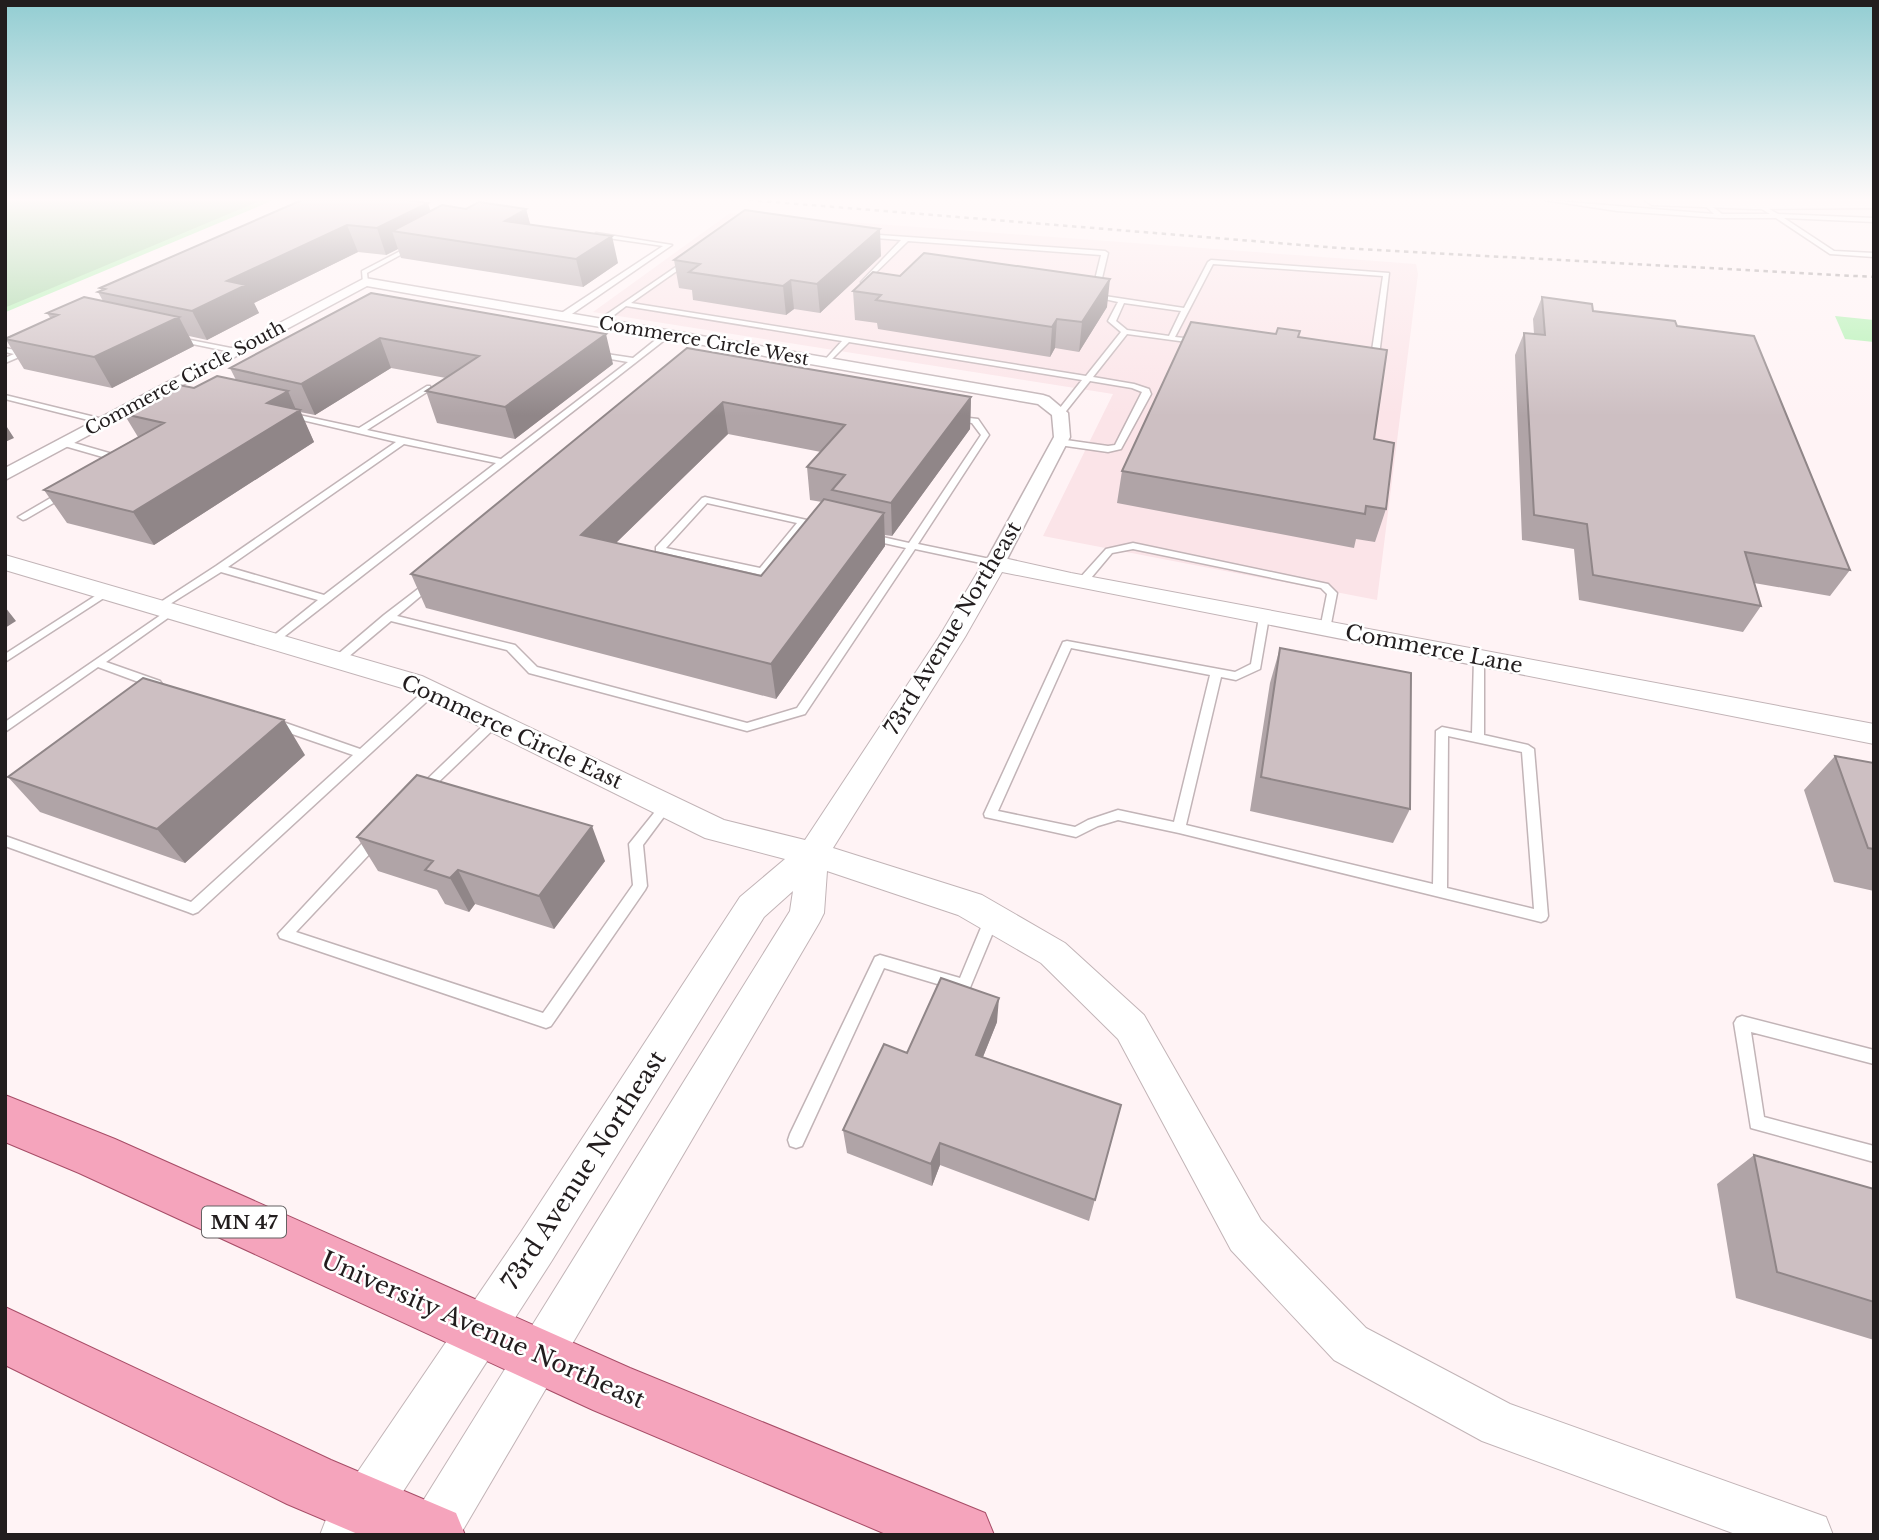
<svg xmlns="http://www.w3.org/2000/svg" width="1879" height="1540" viewBox="0 0 1879 1540" font-family="'Libre Baskerville',serif">
	<rect width="100%" height="100%" fill="#fff3f5"/>
	<path fill="#fbe4e8" d="M730,213L1416,264L1418,274L1377,600L1043,536L1113,394L593,312Z"/>
	<path fill="#9fd49f" d="M5,200H264L5,310Z"/>
	<path fill="#b1f2b1" d="M1835,316L1874,320V342L1845,339Z"/>
	<g fill="none" stroke-linecap="round" stroke-linejoin="round">
		<path stroke="#b1f2b1" stroke-width="4.5" d="M5,310L268,200"/>
		<defs>
			<path id="service" d="M1544,200L1714,214L1703,204L1705,201L1722,214H1770L1755,205L1757,202L1778,214L1874,218V222L1784,218L1834,251L1874,253V257L1830,254L1776,218H1720L1617,211Z
				M596,233L672,245L566,318H560V314L663,246L594,236Z
				M865,234L1105,251L1108,253L1098,295L1184,308L1208,262L1211,260L1389,273L1378,364L1374,366L1370,364L1383,276L1213,264L1175,337L1202,340V344L1127,334L1093,377L1134,384L1149,389L1151,394L1121,449L1108,452L1059,445L1055,442L1059,439L1108,446L1115,445L1142,392L1132,388L1090,381L1063,415H1060L1056,413L1082,380L849,342L826,365L822,363L842,341L626,306L601,325L594,323L689,258L691,259V261L631,303L1086,376L1121,332L1108,321L1118,302L1091,296L1101,255L908,241L864,284L861,282L862,281L901,240L863,237ZM1124,303L1181,311L1169,336L1127,330L1116,321Z
				M412,245L417,246L367,273L368,282L363,283L362,271Z
				M664,333L671,335L276,643H268L267,641L318,600L221,572L162,609L158,610L153,607L216,566L396,442L285,416V412L359,428L427,386H430V390L367,430L501,459L628,362L593,356V352L633,358ZM404,444L496,463L324,595L228,567Z
				M175,337L236,349L240,351L236,353L178,341L174,339Z
				M5,348L25,352L26,354L5,363V358L14,354L5,352Z
				M5,395L107,420L108,422L104,424L5,399Z
				M952,416L978,419L989,435L918,544L995,560L1000,563L995,566L915,549L805,714L747,731L529,673L507,650L391,621L341,663L337,664L331,660L384,615L431,579L436,582L435,584L397,616L515,645L537,667L747,723L797,708L906,548L866,539L864,537L869,534L909,543L981,435L972,423L952,420Z
				M64,440L123,457L124,459L120,462L61,445V441Z
				M66,489L69,490V494L26,519L23,520L18,517Z
				M705,497L820,523L825,526L820,529L805,525L766,574L762,575L656,551V547L702,498ZM707,503L797,523L760,568L666,548Z
				M1133,543L1328,584L1337,593L1330,629L1325,632L1320,629L1327,594L1321,588L1133,549L1112,553L1086,584H1078V580L1106,549Z
				M106,589L110,590V594L5,662V654Z
				M171,608L176,611L175,613L106,662L160,681L162,684L160,687H152L98,667L5,732V722Z
				M1264,614L1269,617L1260,669L1236,680L1221,677L1186,825L1433,884L1436,731L1442,727L1472,733L1474,658L1479,654L1484,658V735L1528,745L1534,749L1548,916L1546,920L1541,922L1179,833L1118,820L1098,826L1076,837L985,817L984,814L1063,642L1067,641L1235,672L1251,664L1259,617ZM1071,648L1210,675L1174,822L1118,810L1088,820L1075,827L998,811ZM1448,736L1522,752L1534,909L1447,888Z
				M431,687L437,691L435,694L198,912L193,914L188,912L5,846V836L191,902L353,755L272,727L270,724L272,721H280L360,749L427,688Z
				M494,718L500,722L498,725L425,795H417L415,792L417,789L490,719Z
				M666,801L670,803L672,806L643,845L647,886L645,890L551,1026L546,1028L280,938L278,934L369,836H379L381,840L379,844L296,932L543,1013L633,885L629,844L662,803Z
				M992,912L997,914L999,918L969,990L964,992L884,968L802,1146L796,1148L790,1146L788,1140L790,1134L875,957L880,955L960,978L985,918L987,914Z
				M1742,1016L1874,1050V1064L1751,1032L1764,1117L1874,1146V1162L1751,1128L1734,1023L1737,1018Z"/>
			<path id="minor" d="M365,278L1043,395L1049,397L1068,413L1070,437L1005,563L1002,567H988L985,563L1054,437L1052,415L1038,404L367,286L5,480V468Z"/>
			<path id="tertiary" d="M5,555L422,676L724,820L805,840L939,637L983,563L986,558L995,556L1071,573L1874,724V744L1002,572L965,637L833,848L982,895L1065,943L1144,1015L1261,1220L1366,1328L1510,1404L1826,1517L1833,1535H1738L1482,1441L1334,1360L1231,1250L1118,1039L1041,963L958,915L827,871L824,913L819,923L460,1535H406L413,1517L790,911L793,891L764,917L551,1262L375,1535H320L327,1517L521,1232L740,897L785,859L705,838L402,688L5,570Z"/>
			<path id="secondary" d="M1644,200H1874V208L1754,209L1652,205Z"/>
			<path id="primary" d="M5,1095L115,1139L630,1368L985,1513L994,1535H888L593,1410L79,1173L5,1142Z
				M5,1307L331,1460L456,1513L465,1535H360L287,1504L5,1365Z"/>
		</defs>
		<use href="#service" stroke="#c2b4b7" stroke-width="3"/>
		<use href="#minor" stroke="#c2b4b7" stroke-width="3"/>
		<use href="#tertiary" stroke="#c2b4b7" stroke-width="2"/>
		<use href="#secondary" stroke="#c2b4b7" stroke-width="3"/>
		<use href="#primary" stroke="#a74d67" stroke-width="2"/>
		<use href="#service" fill="#fff" fill-rule="evenodd"/>
		<use href="#minor" fill="#fff" fill-rule="evenodd"/>
		<use href="#tertiary" fill="#fff" fill-rule="evenodd"/>
		<use href="#secondary" fill="#fff" fill-rule="evenodd"/>
		<use href="#primary" fill="#f5a4bc" fill-rule="evenodd"/>
		<path stroke="#9a9192" stroke-width="2.5" stroke-dasharray="4.5 4.5" stroke-linecap="butt" d="M749,200L1339,248L1874,277"/>
	</g>
	<path fill="#b0a4a7" fill-rule="evenodd" d="M302,200L430,211L466,209H526L530,224L618,263L583,287L401,258L398,249L386,255L358,252L254,303L259,313L207,340L189,336L194,346L112,388L24,369L5,338L51,319L47,313L103,301L98,292L101,290L100,288Z
		M881,256L820,313L794,309L786,315L693,300L692,290L679,288L674,260Z
		M853,291L1107,307L1079,352L1055,348L1050,357L878,329L877,323L855,320Z
		M371,293L613,364L515,439L437,423L426,391L446,378L391,368L315,415L300,412L314,442L154,545L67,523L44,490L138,437L124,414L236,380L230,368Z
		M1542,297L1593,311L1677,326L1850,570L1830,596L1754,583L1761,606L1743,632L1579,600L1574,549L1522,540L1515,355L1524,333L1534,334L1533,319Z
		M1299,337L1374,439L1386,509L1375,542L1356,539L1354,548L1117,503L1122,471Z
		M687,348L971,397L970,429L892,536L885,535V546L776,699L426,608L411,574ZM728,434L821,452L807,467L810,500L822,502L761,576L616,543Z
		M1280,648L1410,809L1393,843L1250,811L1270,683Z
		M305,755L185,863L40,812L8,777Z
		M1835,756L1874,763V891L1834,882L1804,790Z
		M357,837L605,861L554,929L475,904L469,912L445,904L437,890L378,871Z
		M997,1022L983,1057L1121,1105L1089,1221L940,1165L932,1186L847,1153L843,1130L907,1053Z
		M1754,1155L1874,1189V1340L1736,1298L1717,1184Z"/>
	<path fill="#908688" d="M428,203L436,229L392,231L398,249L386,255L377,228Z
		M526,209L533,235L505,221Z
		M347,225L358,252L254,303L259,313L207,340L192,311L227,281Z
		M880,229L881,256L820,313L817,284Z
		M612,236L618,263L583,287L576,259Z
		M1110,279L1107,307L1079,352L1082,322Z
		M791,280L794,309L786,315L783,286Z
		M179,317L194,346L112,388L94,357Z
		M1057,319L1055,348L1050,357L1052,327Z
		M606,334L613,364L515,439L505,407Z
		M380,338L391,368L315,415L301,384Z
		M288,391L297,412L300,410L314,442L154,545L133,512L267,403Z
		M971,397L970,429L892,536L891,503Z
		M723,402L728,434L590,568L581,535Z
		M5,424L14,438L5,442Z
		M884,513L885,546L776,699L771,664Z
		M5,607L16,621L5,628Z
		M284,720L305,755L185,863L157,829Z
		M592,826L605,861L554,929L539,896Z
		M458,870L475,904L469,912L450,878Z
		M999,998L997,1022L974,1079L976,1055Z
		M940,1143V1165L932,1186L931,1164Z"/>
	<path fill="#cdbfc2" stroke="#908688" stroke-width="2" d="M302,200H408L428,203L377,228L347,225L227,281L246,285L192,311L98,292L105,289L100,288Z
		M479,202L526,209L505,221L612,236L576,259L392,231L442,205L466,209Z
		M745,210L880,229L817,284L791,280L783,286L689,272L700,264L674,260Z
		M924,253L1110,279L1082,322L1057,319L1052,327L876,300L881,295L853,291L873,272L900,276Z
		M371,293L606,334L505,407L426,391L479,356L380,338L301,384L230,368Z
		M84,297L179,317L94,357L5,339L58,315L47,313Z
		M1542,297L1592,304L1593,311L1675,321L1677,326L1754,336L1850,570L1745,552L1761,606L1593,575L1587,524L1534,515L1524,333L1545,335Z
		M1191,322L1276,334L1278,328L1300,331L1298,337L1387,350L1374,439L1394,443L1386,509L1366,506L1365,514L1122,471Z
		M687,348L971,397L891,503L832,490L845,475L807,467L845,425L723,402L581,535L761,576L824,499L884,513L771,664L411,574Z
		M217,376L288,391L267,403L300,410L133,512L44,490L164,423L124,414L179,385L194,388Z
		M1280,648L1411,673L1410,809L1261,777Z
		M143,678L284,720L157,829L8,777Z
		M1835,756L1874,763V849L1868,848Z
		M417,775L592,826L539,896L458,870L450,878L425,870L433,861L357,837Z
		M941,978L999,998L976,1055L1121,1105L1095,1200L940,1143L931,1164L843,1130L884,1044L907,1053Z
		M1754,1155L1874,1189V1302L1777,1272Z"/>
	<linearGradient id="sky" x2="0" y2="1"><stop stop-color="#92cdd2"/><stop offset="0.48" stop-color="#fffafa"/><stop offset="1" stop-color="#fffafa" stop-opacity="0"/></linearGradient>
	<rect width="1879" height="416" fill="url(#sky)"/>
	<g text-anchor="middle" stroke-width="5" stroke-linejoin="round" paint-order="stroke">
		<g font-size="18" fill="#221d1e" stroke="#fff">
			<text transform="translate(704 341) rotate(10)" y="6">Commerce Circle West</text>
			<text transform="translate(185 378) rotate(-28)" y="6">Commerce Circle South</text>
		</g>
		<rect fill="#fff" stroke="#646162" stroke-width="2" x="202" y="1206.5" width="84" height="31" rx="5"/>
		<g font-size="19" font-weight="bold" fill="#221d1e">
			<text x="244" y="1229">MN 47</text>
		</g>
		<g font-size="21" fill="#221d1e" stroke="#fff">
			<text transform="translate(953 628) rotate(-59)" y="7">73rd Avenue Northeast</text>
			<text transform="translate(1434 649) rotate(11)" y="7">Commerce Lane</text>
			<text transform="translate(512 732) rotate(25)" y="7">Commerce Circle East</text>
		</g>
		<g font-size="24" fill="#221d1e" stroke="#fff">
			<text transform="translate(584 1170) rotate(-57)" y="8">73rd Avenue Northeast</text>
			<text transform="translate(483 1330) rotate(24)" y="8">University Avenue Northeast</text>
		</g>
	</g>
	<rect width="1879" height="1540" fill="none" stroke="#221d1e" stroke-width="14"/>
</svg>
